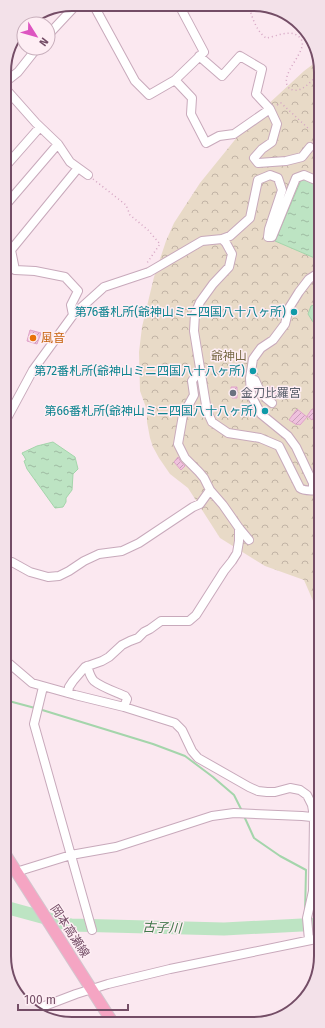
<svg xmlns="http://www.w3.org/2000/svg" width="325" height="1028" viewBox="0 0 325 1028" font-family="'Fira Sans','Noto Sans JP',sans-serif">
	<defs>
		<pattern id="forest-crowns" width="20" height="18" patternUnits="userSpaceOnUse"><rect width="20" height="18" fill="#e8dac7"/><path d="M2 6a3 3 0 1 1 6 0M12 15a3 3 0 1 1 6 0" fill="none" stroke="#c1b3a5"/></pattern>
		<pattern id="water-ripples" width="26" height="14" patternUnits="userSpaceOnUse"><rect width="26" height="14" fill="#bde4c3"/><path d="M2 4q2-2 4 0t4 0M15 11q2-2 4 0t4 0" fill="none" stroke="#9ebba2"/></pattern>
		<pattern id="building-hatch" width="6" height="6" patternUnits="userSpaceOnUse"><rect width="6" height="6" fill="#efc1dd"/><path d="M-1 1l2-2M0 6l6-6M5 7l2-2" fill="none" stroke="#c69fb7"/></pattern>
	</defs>
	<rect width="100%" height="100%" fill="#fbe8f0"/>
	<path fill="url(#forest-crowns)" d="M320,59V617L304,580L265,566L220,538L188,488L170,474L159,458L153,447L150,438L147,422V410L140,391L139,352L142,327L154,277L166,241L174,223L200,183L238,136L264,108L304,71Z"/>
	<path fill="url(#water-ripples)" stroke="#a4d5ab" d="M302,178L320,186V252L317,259L275,241Z
		M320,303V327L315,325L308,314L311,306Z
		M53,442L75,457L78,469L73,474L72,490L66,498V502L63,507L55,508L27,469L24,461L26,460L24,456L23,455L22,453L37,446Z"/>
	<g fill="none" stroke-linecap="round" stroke-linejoin="round">
		<path stroke="#a4d5ab" stroke-width="2" d="M5,700L35,708
			M39,709L153,744L185,756L213,777L234,795L242,811
			M244,816L254,838L280,856L306,870L305,913"/>
		<path stroke="#bde4c3" stroke-width="13" d="M5,907L71,925L224,929L321,924"/>
	</g>
	<path fill="url(#building-hatch)" stroke="#e0a3c9" d="M316,138L320,140V148L313,142Z
		M30,330L41,333L37,344L27,341Z
		M273,386L277,393L272,396L267,388Z
		M231,387H237V398H232Z
		M297,409L307,417L300,425L298,424L297,425L289,420Z
		M312,409L317,413L312,420L307,416Z
		M178,457L181,462L185,466L181,470L174,462Z"/>
	<g fill="none" stroke-linecap="round" stroke-linejoin="round">
		<defs>
			<path id="minor" d="M93,4L135,81L149,95L175,80L204,52L179,5
				M48,35L77,4
				M175,80L192,98L191,114L206,143L219,136L234,134L270,109L256,94L262,69L240,56L222,76L199,56
				M4,83L18,72L37,48
				M4,87L36,123L58,144L70,162L88,175
				M270,109L277,124L272,142L262,149L254,158L258,163L286,161L302,157L310,147
				M4,168L40,127
				M4,207L58,144
				M222,239L226,243L232,254L229,267L213,284L200,302L195,314L194,331L207,411L212,422L228,433L260,438L279,446L300,488C305,492 314,490 320,490
				M4,240L11,250L15,270L35,271L65,277L78,291L71,305L73,315
				M11,250L78,168
				M200,369L192,381L194,395L183,415L178,444L185,458L199,472L204,478L210,490
				M250,380H255C259,390 263,397 272,403
				M5,422L33,370L73,315L104,287L149,272L202,241L222,239L230,236L250,218L258,180L270,175L278,178L282,190L269,229L268,237H272L296,178L304,175L320,182
				M313,490V483L296,447L288,436L261,414L251,395L250,378L253,359L261,348L273,340L285,324L289,308L299,292L309,279L320,272
				M5,563L7,562H12L30,572L48,577L59,576L69,571L84,561L99,554L122,551L139,543L193,507L200,504L210,490L223,505L239,528L249,540
				M5,660L32,683L75,695L124,707L175,723L182,730L192,751L198,758L249,787L258,791L267,792H275L290,788L300,790L307,795L312,805L314,817L313,891L307,918L309,940
				M87,666C89,671 90,677 94,681C101,687 116,692 125,696L127,699L124,707
				M43,687L34,724L92,930
				M68,693L69,687L73,681L85,667L102,661L109,657L122,645L130,641L138,638L144,632L150,629L161,621H189L196,615L224,571L232,561L237,553L239,541V528
				M16,872L71,855L116,847L212,816L234,813L302,816L321,818
				M34,1010L76,994L108,984L170,969L321,938"/>
			<path id="major" d="M5,854L113,1023"/>
		</defs>
		<use href="#minor" stroke="#c8a9bb" stroke-width="10"/>
		<use href="#major" stroke="#d3c6ce" stroke-width="13"/>
		<path stroke="#d4a4c2" stroke-width="1.5" stroke-dasharray="1 3" stroke-linecap="butt" d="M249,5C251,16 257,32 266,38C276,37 292,27 301,39C309,51 279,73 288,87C290,89 290,89 293,90C304,92 313,79 320,72
			M277,105L281,103L309,129
			M93,179L126,205L130,215L148,230L160,244L147,263
			M315,498L320,502"/>
		<use href="#minor" stroke="#fff" stroke-width="8"/>
		<use href="#major" stroke="#f5a5c3" stroke-width="11"/>
	</g>
	<g fill="#0f9aa8" stroke="#feeef4" stroke-width="1.5">
		<circle cx="294" cy="312" r="4"/>
		<circle cx="253" cy="371" r="4"/>
		<circle cx="265" cy="411" r="4"/>
	</g>
	<circle fill="#e8710a" stroke="#feeef4" stroke-width="1.5" cx="33" cy="338" r="4"/>
	<circle fill="#6b7280" stroke="#feeef4" stroke-width="1.5" cx="233" cy="393" r="4"/>
	<g text-anchor="middle" stroke-width="3" stroke-linejoin="round" paint-order="stroke">
		<g font-size="12" fill="#0d838f" stroke="#feeef4" text-anchor="end">
			<text x="286" y="316">第76番札所(爺神山ミニ四国八十八ヶ所)</text>
			<text x="245" y="375">第72番札所(爺神山ミニ四国八十八ヶ所)</text>
			<text x="257" y="415">第66番札所(爺神山ミニ四国八十八ヶ所)</text>
		</g>
		<g font-size="12" fill="#c56008" stroke="#feeef4" text-anchor="start">
			<text x="41" y="342">風音</text>
		</g>
		<g font-size="12" fill="#786946" stroke="#feeef4">
			<text x="229" y="360">爺神山</text>
		</g>
		<g font-size="12" fill="#5b616d" stroke="#feeef4" text-anchor="start">
			<text x="241" y="397">金刀比羅宮</text>
		</g>
		<g font-size="12" fill="#744d66" stroke="#feeef4">
			<text transform="translate(70 931) rotate(57)" y="4">岡本高瀬線</text>
		</g>
		<g font-size="13" font-style="italic" fill="#42784b" stroke="#feeef4">
			<text transform="translate(162 927) rotate(2)" y="5">古子川</text>
		</g>
	</g>
	<path d="M0 0H325V1028H0ZM72 11H253A61 61 0 0 1 314 72V956A61 61 0 0 1 253 1017H72A61 61 0 0 1 11 956V72A61 61 0 0 1 72 11Z" fill="#f3e1e9" fill-rule="evenodd"/>
	<path fill="none" stroke="#744d66" stroke-width="2" d="M72 11H253A61 61 0 0 1 314 72V956A61 61 0 0 1 253 1017H72A61 61 0 0 1 11 956V72A61 61 0 0 1 72 11Z"/>
	<g transform="translate(36 36) rotate(127)"><circle r="19" fill="#feeef4" stroke="#c7aebb"/>
	<path d="M0-3L7 15L0 10L-7 15Z" fill="#dd55c0"/>
	<text y="-6" font-size="11" font-weight="bold" text-anchor="middle" fill="#744d66">N</text>
	</g>
	<path d="M18 1004v6h110v-6" fill="none" stroke="#744d66" stroke-width="2"/>
	<text x="24" y="1004" font-size="12" fill="#744d66" stroke="#feeef4" stroke-width="3" paint-order="stroke">100 m</text>
</svg>
